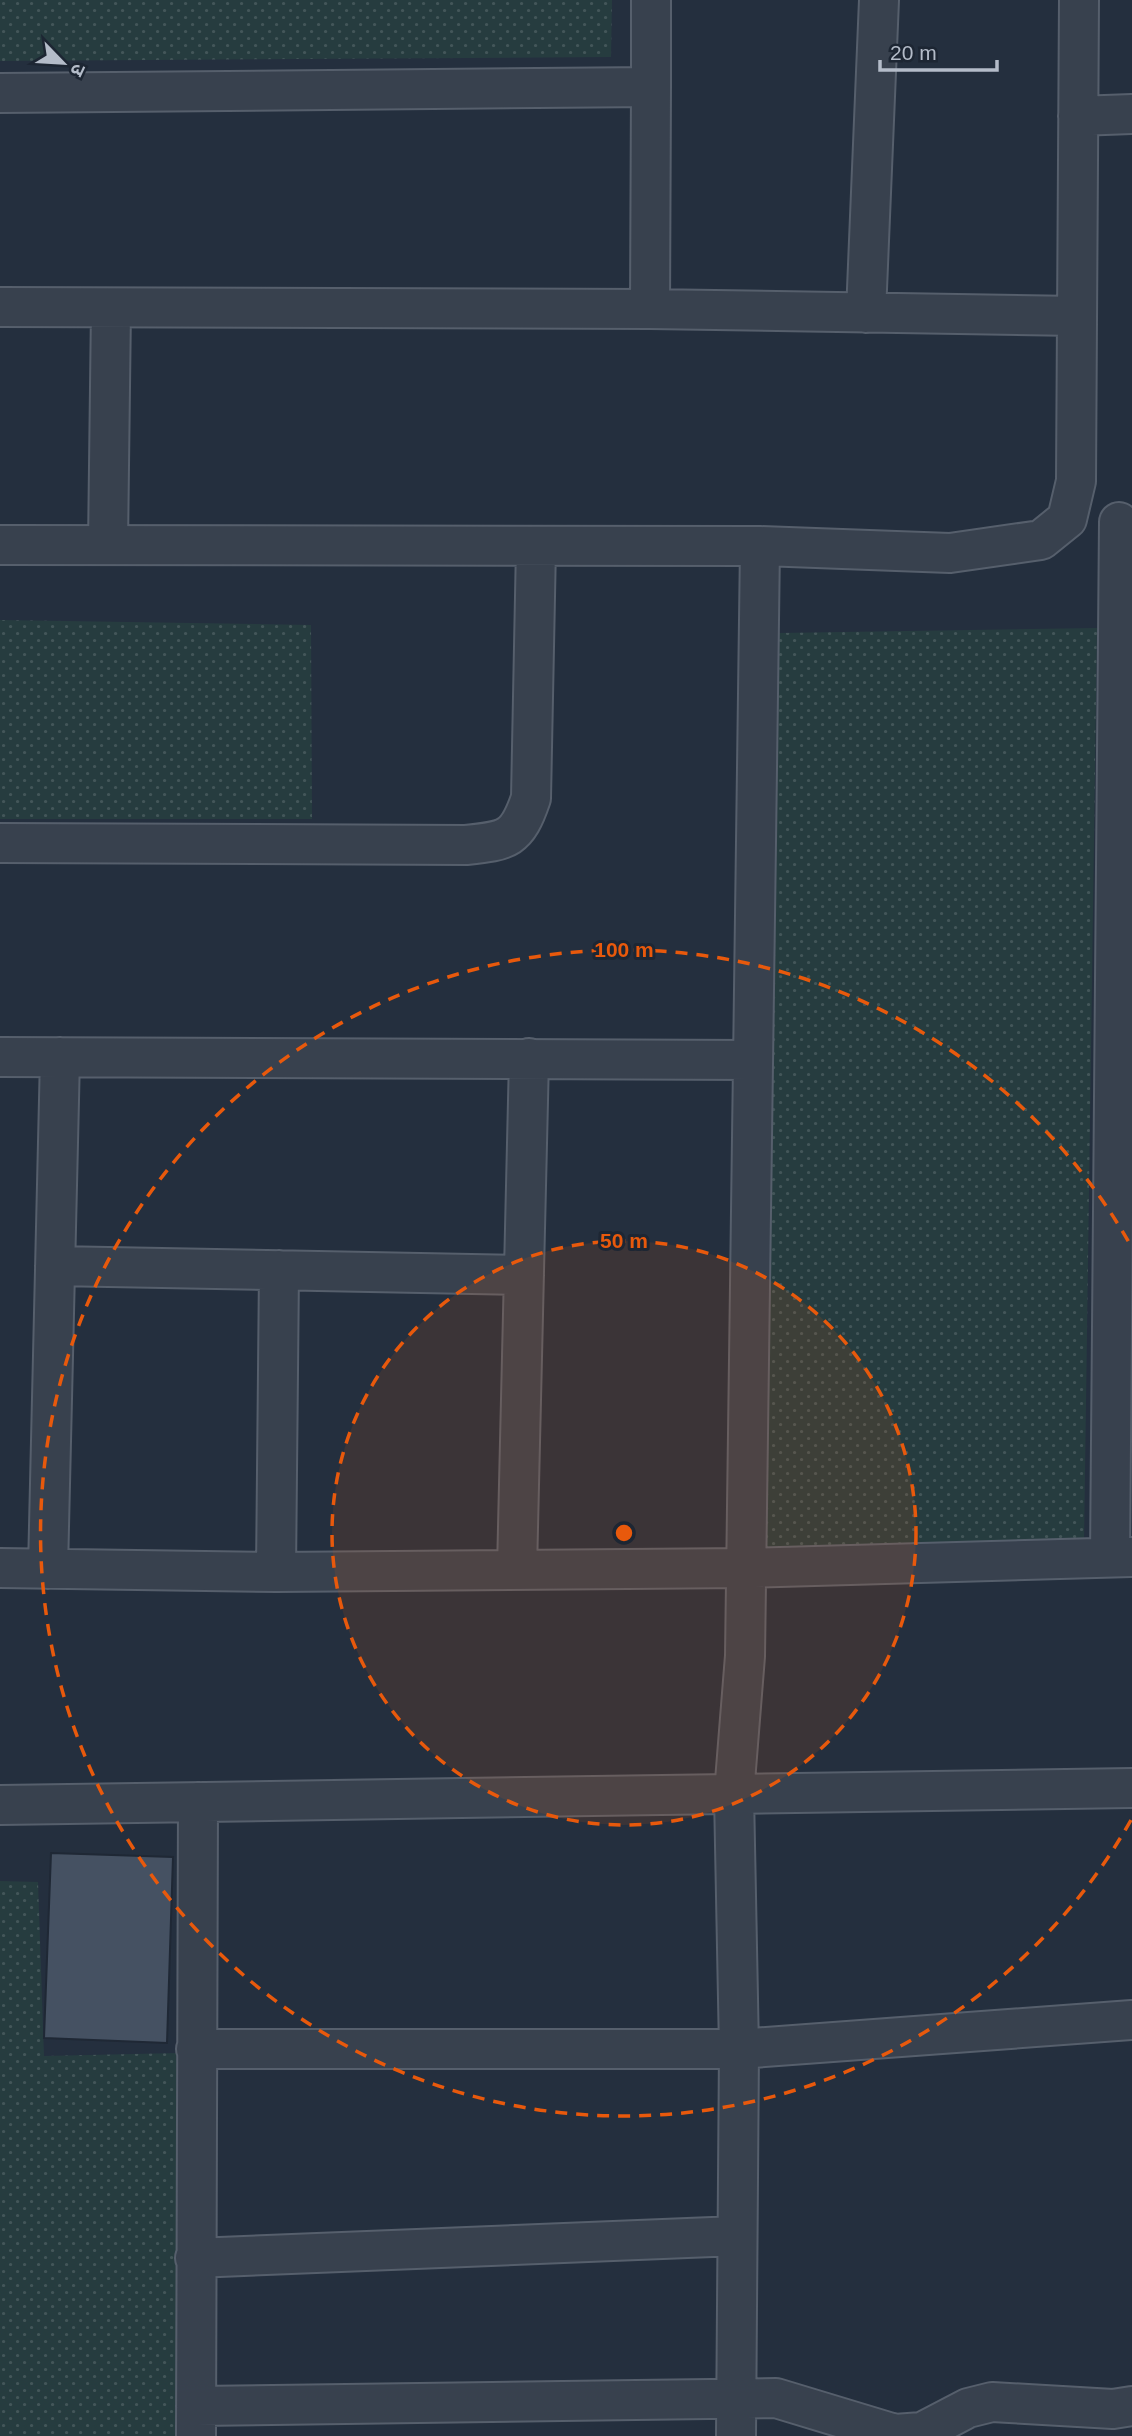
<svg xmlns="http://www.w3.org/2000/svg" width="1132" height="2436" viewBox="0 0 1132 2436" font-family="Helvetica,'Noto Sans Devanagari',sans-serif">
	<defs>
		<pattern id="green-dots" width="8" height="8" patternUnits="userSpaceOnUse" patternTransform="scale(1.75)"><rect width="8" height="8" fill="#263c3f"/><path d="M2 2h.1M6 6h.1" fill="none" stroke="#435659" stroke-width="1.8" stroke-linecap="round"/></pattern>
	</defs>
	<rect width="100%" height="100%" fill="#242f3e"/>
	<path fill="url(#green-dots)" d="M0,0H612L611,57L0,61Z
		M0,620L311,625L312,819H0Z
		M1097,628L1084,1543L759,1556L779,633Z
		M0,1881L38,1882L44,2056L179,2053L185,2436H0Z"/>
	<path fill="#455162" stroke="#1f2835" stroke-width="2" d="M51,1853L173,1857L167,2043L44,2038Z"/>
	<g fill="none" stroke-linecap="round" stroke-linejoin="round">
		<defs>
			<path id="minor" d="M0,93L651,87V0
				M1078,116L1132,114
				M0,307L650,309L1077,316
				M650,309L651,87
				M866,313L879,0
				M0,545L760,546L950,553L1041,540L1067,519L1076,481L1079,0
				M108,545L111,308
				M0,843L466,845C508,841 517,839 531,798L536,546
				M0,1057L753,1060
				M55,1266L524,1275
				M1110,1557L1119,522
				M0,1568L276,1572L746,1568L1132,1557
				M48,1569L60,1057
				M517,1570L529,1058
				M276,1572L279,1270
				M0,1805L1132,1788
				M196,2049H739L1132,2020
				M195,2258L737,2236
				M196,2406L776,2398L895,2434L922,2432L968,2408L992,2402L1113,2409L1132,2406
				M196,2436L198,1802
				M736,2436L739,2049L734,1794L745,1656L760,546"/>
		</defs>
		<use href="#minor" stroke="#565f6c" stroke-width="42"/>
		<use href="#minor" stroke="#38414e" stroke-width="38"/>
	</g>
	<circle cx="624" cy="1533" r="292" fill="#e8590c" fill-opacity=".12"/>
	<g fill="none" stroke="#e8590c" stroke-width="3.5" stroke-dasharray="12 9">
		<circle cx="624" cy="1533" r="292"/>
		<path d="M1131 1820A583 583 0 1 1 1131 1246"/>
	</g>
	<circle cx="624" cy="1533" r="10" fill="#e8590c" stroke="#1d2633" stroke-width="3.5"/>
	<g font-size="21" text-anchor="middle" font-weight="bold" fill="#e8590c" stroke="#1d2633" stroke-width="6" stroke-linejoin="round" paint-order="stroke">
		<text x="624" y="957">100 m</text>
		<text x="624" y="1248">50 m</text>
	</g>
	<g transform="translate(63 63) rotate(115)" stroke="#1d2633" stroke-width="5" paint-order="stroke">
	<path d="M0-5L12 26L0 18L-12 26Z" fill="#b4bcc9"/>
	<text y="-10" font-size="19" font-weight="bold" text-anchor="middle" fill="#b4bcc9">उ</text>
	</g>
	<path d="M880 60v10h117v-10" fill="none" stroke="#b4bcc9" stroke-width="3.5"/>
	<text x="890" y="60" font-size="21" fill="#b4bcc9" stroke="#1d2633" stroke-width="5" paint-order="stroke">20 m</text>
</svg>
